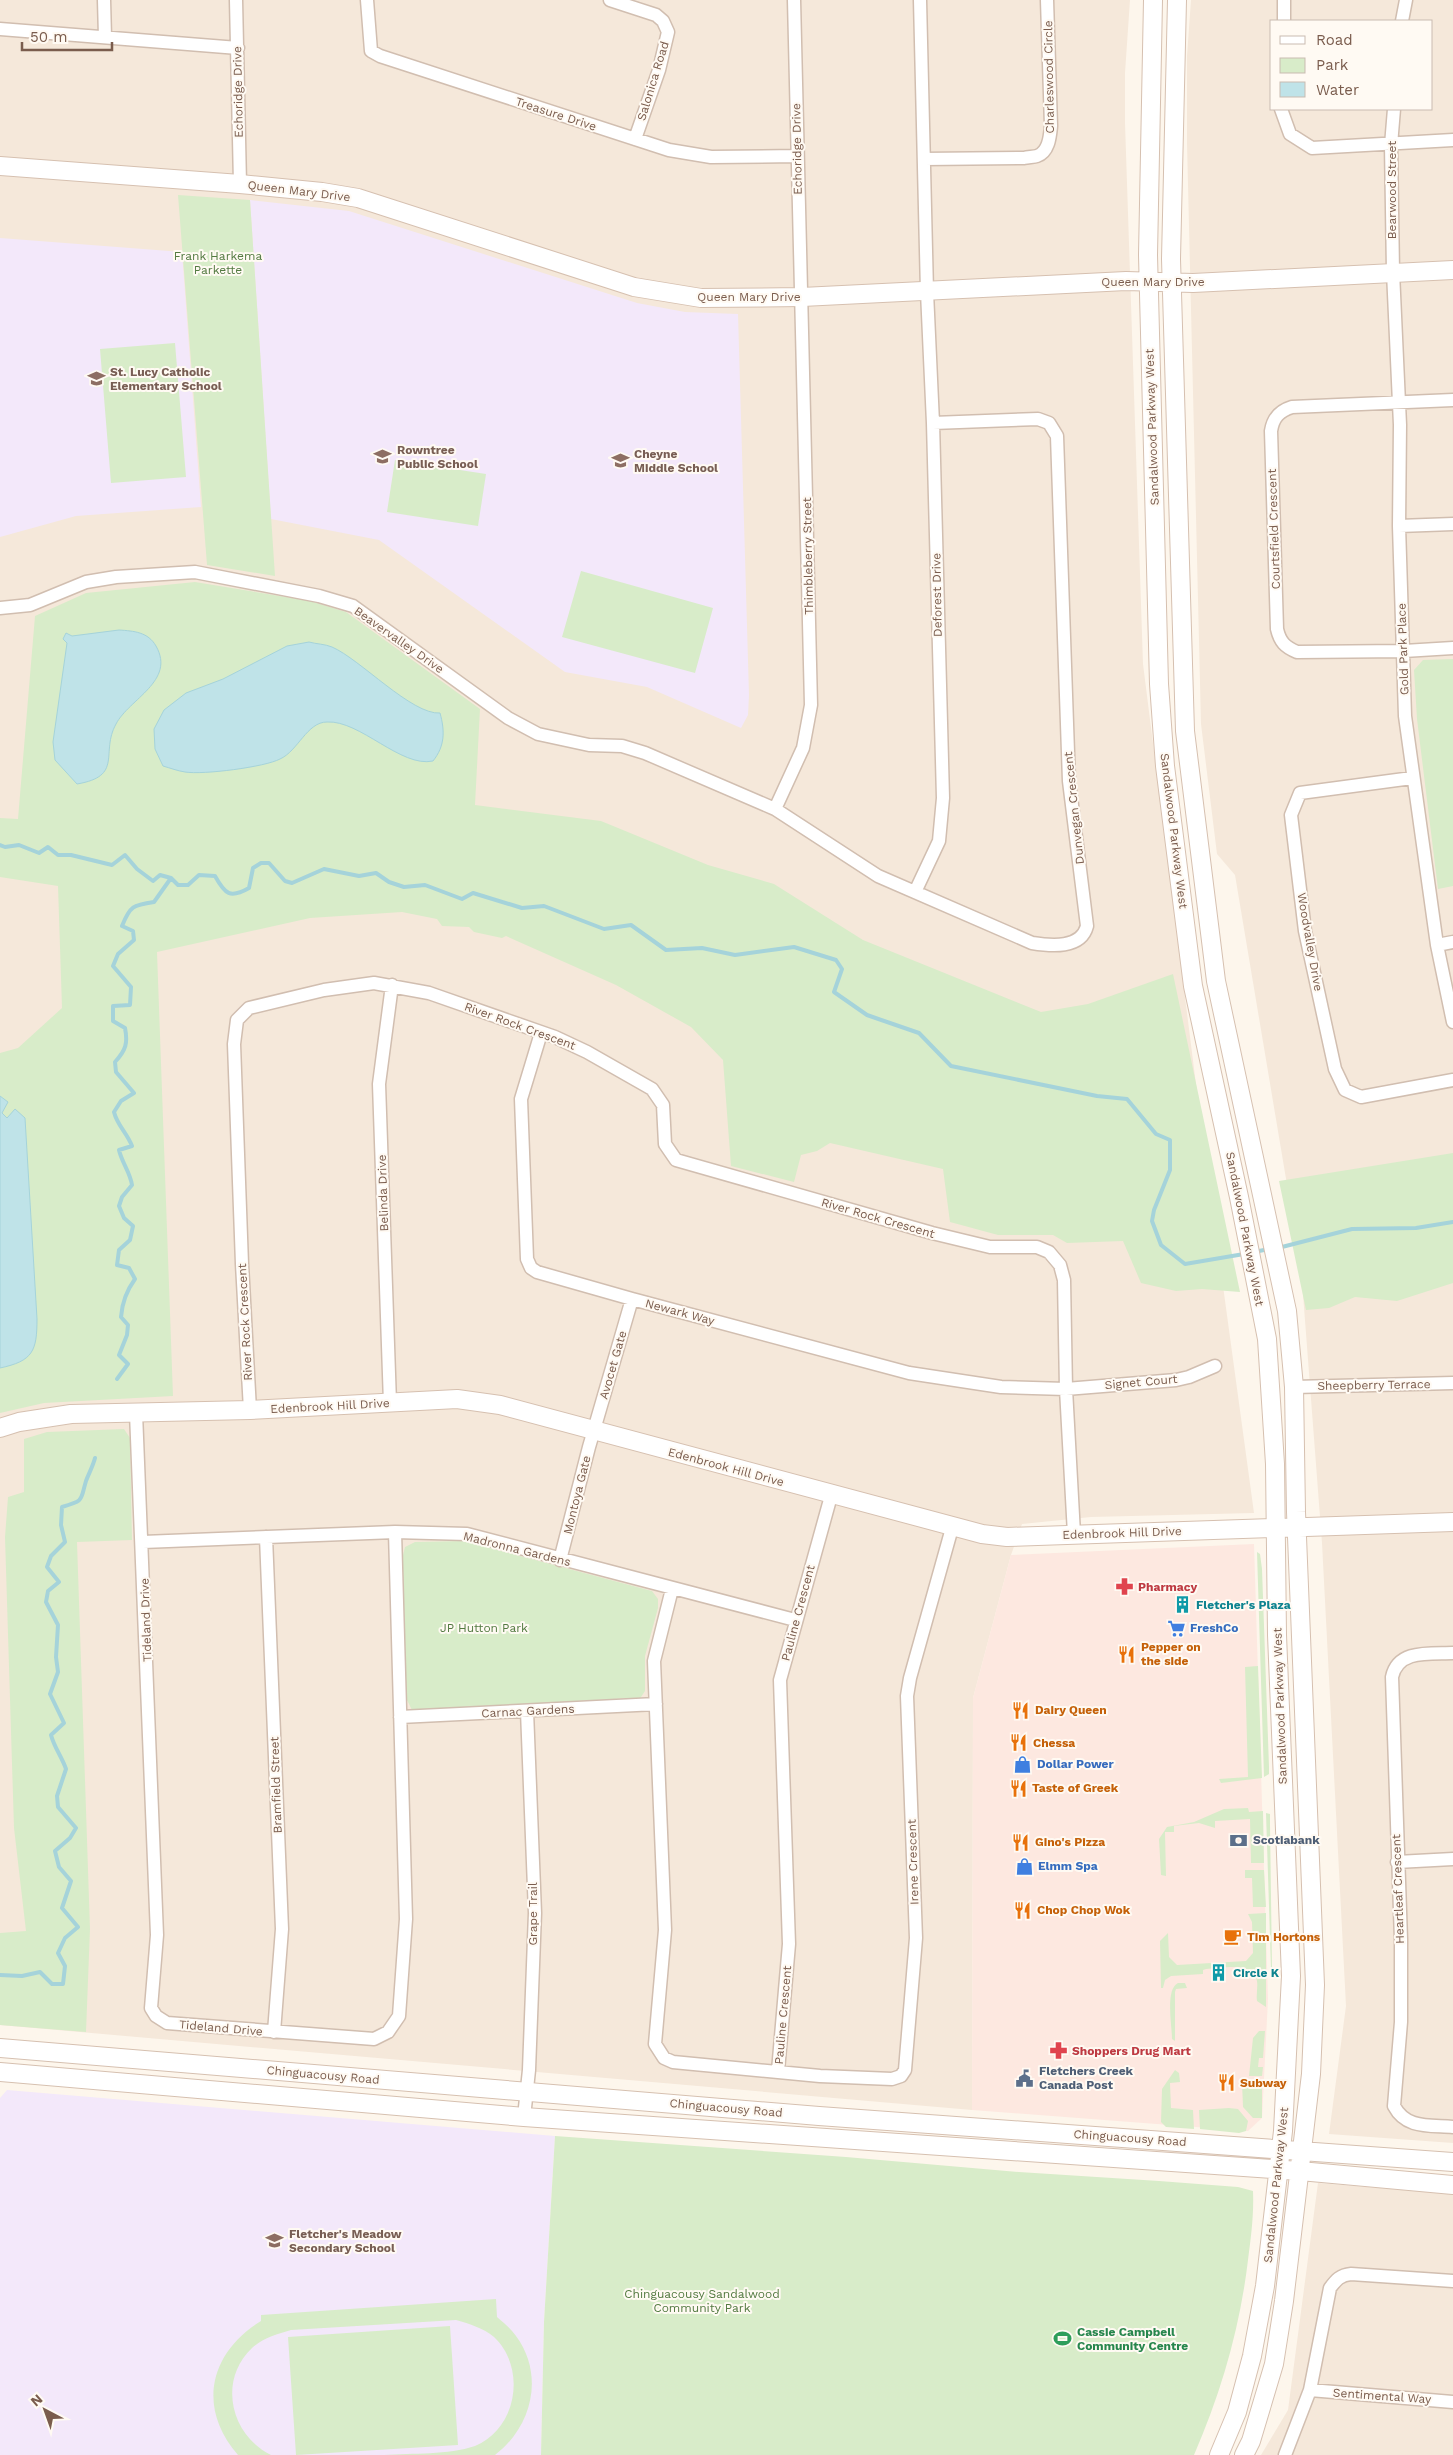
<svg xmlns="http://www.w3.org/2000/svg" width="1453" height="2455" viewBox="0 0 1453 2455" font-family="'Work Sans',sans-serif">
	<rect width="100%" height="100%" fill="#fdf6ec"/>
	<path fill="#f5e8da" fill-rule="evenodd" d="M0,0H1130L1125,73V123L1143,664L1202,1132L1254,1513L1091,1517L1022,1524L1011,1555L973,1698L972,2110L0,2025Z
		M1191,0H1453V2143L1329,2134L1346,2006L1322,1543L1301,1268L1235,875L1217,854L1201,724L1187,143V56ZM1272,21H1432V109H1272Z
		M1318,2183L1453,2194V2455H1261L1288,2410Z"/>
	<path fill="#fde8e0" d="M1254,1544L1268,1999L1262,2118L1248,2131L972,2110L973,1698L1011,1555Z"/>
	<path fill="#f3e8fa" d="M250,200L349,211L637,303L685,312L738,314L749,695L748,715L741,728L647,687L565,672L379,540L271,519Z
		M0,238L182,252L201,507L76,516L0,537Z
		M7,2090L555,2136L544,2322L541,2455H0V2098Z"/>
	<path fill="#d8ecc9" d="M178,195L250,200L275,576L207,565Z
		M175,343L186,477L111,483L100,349Z
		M395,460L486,474L478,526L387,512Z
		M581,571L713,608L695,673L562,637Z
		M195,582L310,601L346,612L480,709L475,805L601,821L708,865L774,884L863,940L1041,1012L1088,1004L1173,974L1240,1292L1202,1289L1176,1291L1141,1283L1123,1241L1067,1243L1053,1235H998L950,1222L943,1169L830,1143L817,1151L801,1155L794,1182L731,1166L723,1060L691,1027L616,985L506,936L502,938L474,932L469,927L442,926L437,919L402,912L310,918L157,952L173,1396L44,1403L0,1413V1053L18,1048L62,1008L58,886L0,877V818L18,819L35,616L86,593Z
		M1453,659V886L1438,889L1417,719L1414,670L1423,660Z
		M1453,1153V1283L1397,1301L1355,1297L1329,1308L1306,1310L1279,1181Z
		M124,1429L130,1438L132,1540L77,1542L90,1929L86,2032L0,2025V1933L26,1931L14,1828L5,1537L8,1497L24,1492V1439L47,1432Z
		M464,1541L652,1591L658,1599V1608L645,1656V1691L639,1700L631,1698L412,1710L406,1698L402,1559L405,1547L415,1542Z
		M1257,1552L1260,1554L1262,1569L1269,1767V1774L1264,1777Z
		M1258,1666L1262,1778L1221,1783L1219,1779L1248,1777L1245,1667Z
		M1248,1808L1249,1812L1263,1811L1264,1863H1251L1250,1819L1215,1821V1828L1199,1823L1174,1826V1832H1165L1166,1876L1161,1875L1159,1839L1167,1827L1194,1822L1224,1809Z
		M1266,1813L1270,1814V1824L1272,1969H1271Z
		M1245,1870H1264L1266,1907H1253L1252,1878H1245Z
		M1266,1913V2007L1257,2001C1256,1994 1258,1988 1257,1981C1253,1960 1221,1969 1206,1969L1203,1970V1974L1171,1976L1165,1980L1163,1988H1161L1160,1941L1168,1933L1169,1957L1177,1965L1246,1961L1253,1953L1252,1922L1248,1914Z
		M1178,1983H1185L1187,1988L1176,1989L1175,1992V2041L1172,2039C1172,2025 1165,1989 1178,1983Z
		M1259,2031H1265L1263,2058H1259L1258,2067H1263L1262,2076H1249L1253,2038Z
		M1175,2070L1179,2073L1180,2082L1170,2083L1171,2108L1193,2110L1194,2129L1166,2127L1161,2122L1162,2089Z
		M1242,2082H1262V2118H1253L1243,2107Z
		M1229,2108L1238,2109L1248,2121L1246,2131L1239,2133L1200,2129L1199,2110Z
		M555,2136L846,2157L1019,2172L1159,2181L1238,2187L1253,2191C1254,2215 1251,2237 1248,2260C1240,2328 1221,2393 1194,2455H541L544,2322Z
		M496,2299L497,2317C504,2323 511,2329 516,2336C545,2375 532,2427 495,2455H384C413,2453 448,2455 475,2446C517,2429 527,2368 494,2337C483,2328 470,2324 456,2320L291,2330C277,2334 263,2338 252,2348C218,2380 230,2435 271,2455H238C197,2408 209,2353 261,2321V2315Z
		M450,2326L458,2445L296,2455L288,2337Z"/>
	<path fill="#bfe3e8" stroke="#a5d3da" d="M119,630C134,631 148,632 156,646C176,681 129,699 116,724C100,753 124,776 77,784L55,760L53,742L67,643L63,639L66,633L72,636Z
		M309,642C316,644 325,644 332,647C360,659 412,715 440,713C445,731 445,746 433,761C401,768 360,720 327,722C307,722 298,751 280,759C265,767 203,775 185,772C178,771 170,768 163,766L155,749L154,729L164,710L186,693L223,679L287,646Z
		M0,1096L8,1102L2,1113L7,1118L15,1109L25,1118L37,1319C37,1351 33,1361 0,1368Z"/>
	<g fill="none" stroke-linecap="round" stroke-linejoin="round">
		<path stroke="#a5d3da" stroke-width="4" d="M0,845L5,847L19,845L39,853L48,847L58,855H71L112,865L125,855L137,869L153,881L160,875L171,878L178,885H188L199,875L215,876C225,894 230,899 249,888L253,868L261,863H269L285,881L292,883L324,869L359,876L376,873L389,882L404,887L425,885L462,899L473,893L522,908L544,906L604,929L631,925L666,950L702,948L735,955L794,947L836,960L842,969L834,992L867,1015L919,1033L951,1066L1097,1096L1127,1099L1156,1134L1170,1140V1170L1154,1210L1152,1221L1161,1245L1185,1264L1244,1254
			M1278,1248L1352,1229L1416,1228L1453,1222
			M1254,1252L1269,1249
			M117,1379L128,1364L119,1355L127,1335L128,1325L121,1317C122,1303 127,1290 135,1279L129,1268L117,1265L119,1250L130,1240L133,1226L124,1218L119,1206L122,1197L132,1185C130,1172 122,1163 119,1150L132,1146C127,1133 117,1125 114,1112L121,1101L134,1093L116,1072L115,1062C126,1050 128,1043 125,1028L113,1021V1006L130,1005L131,987L113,966L118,954L134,940L133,931L122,926C130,906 133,905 154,902L171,878
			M0,1975L22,1976L40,1972L52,1984H63L65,1966L58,1953L65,1938L78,1927L62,1908L71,1881L59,1867L55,1851L70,1838L76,1828L58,1807L57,1796L66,1769C62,1757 54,1747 51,1735L64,1723L50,1694L58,1672L56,1657L58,1625L46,1602L48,1591L59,1582L47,1567L51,1556L65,1542L61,1525L62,1507C85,1500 80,1501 86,1481C89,1473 93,1466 95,1458"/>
		<defs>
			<path id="street" d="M104,0L105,37
				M236,0L240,184
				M367,0L371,51L380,56L669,150L711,157L797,156
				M610,0L656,15L663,21L668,32L659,70L635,139
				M1284,21V0
				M1402,21L1406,0
				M0,29L238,48
				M1281,109L1290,134L1312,148L1453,140
				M1394,109L1391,145L1393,272L1400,425L1399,526L1405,716L1437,945L1453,1022
				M924,159L1024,158C1028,157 1034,157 1037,156C1049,152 1050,136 1051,126L1047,0
				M1453,400L1292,407C1279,411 1273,418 1271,431L1277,629C1280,642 1285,647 1297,652L1404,651L1453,648
				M1399,526L1453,524
				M0,608L30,605L86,582L116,577L195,572L319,596L353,606L508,718L538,734L589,745L622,746L645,753L775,809L878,876L1032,943C1051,946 1081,949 1087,926L1069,781L1057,436L1049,423L1038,419L933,423
				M1412,778L1300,793L1291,815L1305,931L1335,1069L1345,1090L1361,1097L1453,1080
				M775,809L803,748L811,705L794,0
				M915,892L939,841L943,798L933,423L927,292L920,0
				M1437,945L1453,942
				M541,1033L521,1099L527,1259L531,1268L537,1272L632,1299L909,1373L1001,1387L1066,1389L1176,1380L1189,1377L1215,1366
				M1294,1387L1453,1383
				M390,1403L379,1084L392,985
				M250,1410L242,1264L234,1044L237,1020L249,1008L324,990L374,983L429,993L555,1037L587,1052L652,1089L663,1105L665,1144L676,1160L932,1233L990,1247H1037L1049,1252L1060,1265L1064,1280L1066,1389L1074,1534
				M136,1413L157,1935L151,2008L156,2016L167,2023L374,2039L388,2032L399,2016L406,1919L395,1532
				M266,1537L282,1929L274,2032
				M143,1542L395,1532L467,1534L795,1620
				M560,1560L589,1447L632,1299
				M672,1589L654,1661L665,1930L655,2044L664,2058L673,2062L820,2076L892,2079L901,2076L905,2070L916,1938L907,1696L910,1678L952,1528
				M1453,1653C1430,1654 1398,1649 1392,1677L1401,1940V2022L1394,2106C1406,2129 1429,2125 1453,2127
				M400,1717L656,1704
				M1397,1862L1453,1859
				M778,2071L789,1944L780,1680L831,1496
				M524,2117L529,2070L535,1913L527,1711
				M1310,2390L1453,2402
				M1285,2455L1310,2390L1330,2288C1336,2280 1340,2275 1351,2274L1453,2281"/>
			<path id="secondary" d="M1153,0L1148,255L1159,684L1165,766L1193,986L1239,1197L1267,1339L1275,1464L1277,1635L1291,1976L1283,2131L1265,2286L1252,2356L1237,2412L1219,2455
				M1177,0L1171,259L1185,731L1216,981L1287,1311L1294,1387L1296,1512L1315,1985L1311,2074L1284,2301L1274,2364L1251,2441L1244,2455
				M0,166L240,184L322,192L358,198L634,287L701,298L802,297L1126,281L1193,283L1453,270
				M0,1428L19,1422L71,1414L250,1410L457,1399L500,1405L982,1534L1007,1537L1453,1522
				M0,2048L819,2116L1453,2162
				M0,2072L524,2117L1300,2171L1453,2185"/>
		</defs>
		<use href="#street" stroke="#d1beb0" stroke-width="15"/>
		<use href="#secondary" stroke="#d6c0b0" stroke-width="20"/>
		<use href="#street" stroke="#fff" stroke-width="12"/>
		<use href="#secondary" stroke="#fff" stroke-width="18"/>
	</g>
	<defs>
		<symbol id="school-bare" viewBox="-9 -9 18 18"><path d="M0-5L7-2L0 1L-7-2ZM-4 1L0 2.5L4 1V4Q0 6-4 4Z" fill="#8d6e63" stroke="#fffaf3" stroke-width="2.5" paint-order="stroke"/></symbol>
		<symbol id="pharmacy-bare" viewBox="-9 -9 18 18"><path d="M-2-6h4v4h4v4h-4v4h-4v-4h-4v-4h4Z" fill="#e0444e" stroke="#fffaf3" stroke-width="2.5" paint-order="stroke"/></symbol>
		<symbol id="building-bare" viewBox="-9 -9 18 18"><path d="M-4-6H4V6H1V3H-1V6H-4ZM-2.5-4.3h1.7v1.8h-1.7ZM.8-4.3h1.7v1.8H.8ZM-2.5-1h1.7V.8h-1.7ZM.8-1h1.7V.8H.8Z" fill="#0f9aa8" stroke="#fffaf3" stroke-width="2.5" paint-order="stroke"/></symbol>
		<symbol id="supermarket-bare" viewBox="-9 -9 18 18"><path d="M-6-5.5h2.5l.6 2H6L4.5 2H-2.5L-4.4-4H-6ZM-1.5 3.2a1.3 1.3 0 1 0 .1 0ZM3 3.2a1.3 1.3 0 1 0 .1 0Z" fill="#3f7fe0" stroke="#fffaf3" stroke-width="2.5" paint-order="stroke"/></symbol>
		<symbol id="restaurant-bare" viewBox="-9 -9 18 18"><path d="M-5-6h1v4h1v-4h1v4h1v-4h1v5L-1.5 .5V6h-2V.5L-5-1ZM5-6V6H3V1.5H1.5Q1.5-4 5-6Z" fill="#e8710a" stroke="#fffaf3" stroke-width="2.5" paint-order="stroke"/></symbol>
		<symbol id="shop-bare" viewBox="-9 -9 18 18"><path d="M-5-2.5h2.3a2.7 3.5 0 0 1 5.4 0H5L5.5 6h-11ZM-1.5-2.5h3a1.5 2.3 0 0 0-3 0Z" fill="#3f7fe0" stroke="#fffaf3" stroke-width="2.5" paint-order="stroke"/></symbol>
		<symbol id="bank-bare" viewBox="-9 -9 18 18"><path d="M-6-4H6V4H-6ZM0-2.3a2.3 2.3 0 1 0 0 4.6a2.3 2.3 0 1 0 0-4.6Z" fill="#5c6f8a" stroke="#fffaf3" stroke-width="2.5" paint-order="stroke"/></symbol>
		<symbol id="cafe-bare" viewBox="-9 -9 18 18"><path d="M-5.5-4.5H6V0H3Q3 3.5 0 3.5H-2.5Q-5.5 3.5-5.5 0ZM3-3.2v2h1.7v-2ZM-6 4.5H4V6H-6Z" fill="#e8710a" stroke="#fffaf3" stroke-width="2.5" paint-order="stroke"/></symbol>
		<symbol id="civic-bare" viewBox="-9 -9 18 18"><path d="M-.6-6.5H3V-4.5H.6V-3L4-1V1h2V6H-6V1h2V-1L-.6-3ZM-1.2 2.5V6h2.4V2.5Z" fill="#5c6f8a" stroke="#fffaf3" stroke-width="2.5" paint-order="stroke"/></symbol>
		<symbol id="stadium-bare" viewBox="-9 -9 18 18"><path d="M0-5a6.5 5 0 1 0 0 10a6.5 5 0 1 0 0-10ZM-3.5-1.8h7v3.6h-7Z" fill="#2e9e5b" stroke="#fffaf3" stroke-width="2.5" paint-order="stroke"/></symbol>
	</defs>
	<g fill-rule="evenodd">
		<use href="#school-bare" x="84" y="366" width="25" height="25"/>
		<use href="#school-bare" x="370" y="444" width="25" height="25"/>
		<use href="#school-bare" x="608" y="448" width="25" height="25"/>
		<use href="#pharmacy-bare" x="1112" y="1574" width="25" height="25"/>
		<use href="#building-bare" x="1170" y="1592" width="25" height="25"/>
		<use href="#supermarket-bare" x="1164" y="1616" width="25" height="25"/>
		<use href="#restaurant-bare" x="1114" y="1642" width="25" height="25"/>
		<use href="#restaurant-bare" x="1008" y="1698" width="25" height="25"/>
		<use href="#restaurant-bare" x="1006" y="1730" width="25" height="25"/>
		<use href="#shop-bare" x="1010" y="1752" width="25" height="25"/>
		<use href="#restaurant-bare" x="1006" y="1776" width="25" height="25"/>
		<use href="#bank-bare" x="1226" y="1828" width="25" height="25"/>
		<use href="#restaurant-bare" x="1008" y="1830" width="25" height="25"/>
		<use href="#shop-bare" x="1012" y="1854" width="25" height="25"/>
		<use href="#restaurant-bare" x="1010" y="1898" width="25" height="25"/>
		<use href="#cafe-bare" x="1220" y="1924" width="25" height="25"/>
		<use href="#building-bare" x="1206" y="1960" width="25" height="25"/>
		<use href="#pharmacy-bare" x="1046" y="2038" width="25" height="25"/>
		<use href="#civic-bare" x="1012" y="2066" width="25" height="25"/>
		<use href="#restaurant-bare" x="1214" y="2070" width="25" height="25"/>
		<use href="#school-bare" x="262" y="2228" width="25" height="25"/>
		<use href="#stadium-bare" x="1050" y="2326" width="25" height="25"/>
	</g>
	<g text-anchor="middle" stroke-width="4" stroke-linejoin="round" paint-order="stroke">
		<g font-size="12" fill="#7a5c4d" stroke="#fffaf3">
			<text transform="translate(1049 77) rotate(-91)" y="4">Charleswood Circle</text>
			<text transform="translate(653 81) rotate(-73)" y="4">Salonica Road</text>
			<text transform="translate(238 92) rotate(-91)" y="4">Echoridge Drive</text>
			<text transform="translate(556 114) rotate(18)" y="4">Treasure Drive</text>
			<text transform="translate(797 149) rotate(-91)" y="4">Echoridge Drive</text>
			<text transform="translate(1392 190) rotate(-90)" y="4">Bearwood Street</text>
			<text transform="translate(299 191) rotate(7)" y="4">Queen Mary Drive</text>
			<text x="1153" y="286">Queen Mary Drive</text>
			<text x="749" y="301">Queen Mary Drive</text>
			<text transform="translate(1152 427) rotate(-92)" y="4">Sandalwood Parkway West</text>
			<text transform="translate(1274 529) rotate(-92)" y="4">Courtsfield Crescent</text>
			<text transform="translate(808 556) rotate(-91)" y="4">Thimbleberry Street</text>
			<text transform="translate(937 595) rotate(-91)" y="4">Deforest Drive</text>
			<text transform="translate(399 640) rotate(35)" y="4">Beavervalley Drive</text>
			<text transform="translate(1403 649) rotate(-92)" y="4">Gold Park Place</text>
			<text transform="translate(1074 808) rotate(-96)" y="4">Dunvegan Crescent</text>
			<text transform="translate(1174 831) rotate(83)" y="4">Sandalwood Parkway West</text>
			<text transform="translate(1310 942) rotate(80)" y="4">Woodvalley Drive</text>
			<text transform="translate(520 1026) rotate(20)" y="4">River Rock Crescent</text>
			<text transform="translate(383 1193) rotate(-92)" y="4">Belinda Drive</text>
			<text transform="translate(878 1218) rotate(16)" y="4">River Rock Crescent</text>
			<text transform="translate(1245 1229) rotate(79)" y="4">Sandalwood Parkway West</text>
			<text transform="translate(680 1312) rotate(15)" y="4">Newark Way</text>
			<text transform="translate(245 1322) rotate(-93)" y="4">River Rock Crescent</text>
			<text transform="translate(613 1365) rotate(-74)" y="4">Avocet Gate</text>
			<text transform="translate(1141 1382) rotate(-5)" y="4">Signet Court</text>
			<text transform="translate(1374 1385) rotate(-1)" y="4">Sheepberry Terrace</text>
			<text transform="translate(330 1406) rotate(-3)" y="4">Edenbrook Hill Drive</text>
			<text transform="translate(726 1467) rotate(15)" y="4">Edenbrook Hill Drive</text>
			<text transform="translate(577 1495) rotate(-76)" y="4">Montoya Gate</text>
			<text transform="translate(1122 1533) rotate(-2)" y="4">Edenbrook Hill Drive</text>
			<text transform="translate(517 1549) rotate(14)" y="4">Madronna Gardens</text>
			<text transform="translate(798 1613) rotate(-75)" y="4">Pauline Crescent</text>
			<text transform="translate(146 1620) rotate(-92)" y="4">Tideland Drive</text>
			<text transform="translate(1280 1706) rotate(-92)" y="4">Sandalwood Parkway West</text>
			<text transform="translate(528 1711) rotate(-3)" y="4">Carnac Gardens</text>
			<text transform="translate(276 1785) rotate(-92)" y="4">Bramfield Street</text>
			<text transform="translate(913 1862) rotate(-92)" y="4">Irene Crescent</text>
			<text transform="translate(1398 1889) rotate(-92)" y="4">Heartleaf Crescent</text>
			<text transform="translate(533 1914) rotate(-90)" y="4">Grape Trail</text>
			<text transform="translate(783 2015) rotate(-85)" y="4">Pauline Crescent</text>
			<text transform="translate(221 2028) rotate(5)" y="4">Tideland Drive</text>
			<text transform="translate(323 2075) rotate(5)" y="4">Chinguacousy Road</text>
			<text transform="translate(726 2108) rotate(5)" y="4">Chinguacousy Road</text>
			<text transform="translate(1130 2138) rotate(4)" y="4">Chinguacousy Road</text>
			<text transform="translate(1276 2185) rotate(-84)" y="4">Sandalwood Parkway West</text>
			<text transform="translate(1382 2396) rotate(4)" y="4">Sentimental Way</text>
		</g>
		<g font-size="12" fill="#537a41" stroke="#fffaf3">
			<text x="218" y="260">Frank Harkema<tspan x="218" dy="14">Parkette</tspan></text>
			<text x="484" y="1632">JP Hutton Park</text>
			<text x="702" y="2298">Chinguacousy Sandalwood<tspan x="702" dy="14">Community Park</tspan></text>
		</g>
		<g font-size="12" font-weight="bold" fill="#785e54" stroke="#fffaf3" text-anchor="start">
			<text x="110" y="376">St. Lucy Catholic<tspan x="110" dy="14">Elementary School</tspan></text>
			<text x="397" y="454">Rowntree<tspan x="397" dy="14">Public School</tspan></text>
			<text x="634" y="458">Cheyne<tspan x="634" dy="14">Middle School</tspan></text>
			<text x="289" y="2238">Fletcher's Meadow<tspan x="289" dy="14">Secondary School</tspan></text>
		</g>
		<g font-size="12" font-weight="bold" fill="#be3a42" stroke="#fffaf3" text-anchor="start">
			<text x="1138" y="1591">Pharmacy</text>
			<text x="1072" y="2055">Shoppers Drug Mart</text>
		</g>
		<g font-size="12" font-weight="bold" fill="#0d838f" stroke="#fffaf3" text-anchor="start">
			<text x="1196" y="1609">Fletcher's Plaza</text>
			<text x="1233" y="1977">Circle K</text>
		</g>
		<g font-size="12" font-weight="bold" fill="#366cbe" stroke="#fffaf3" text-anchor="start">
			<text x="1190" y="1632">FreshCo</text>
			<text x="1037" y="1768">Dollar Power</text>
			<text x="1038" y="1870">Elmm Spa</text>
		</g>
		<g font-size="12" font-weight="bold" fill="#c56008" stroke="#fffaf3" text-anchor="start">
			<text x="1141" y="1651">Pepper on<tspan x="1141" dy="14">the side</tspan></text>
			<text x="1035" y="1714">Dairy Queen</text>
			<text x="1033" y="1747">Chessa</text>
			<text x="1032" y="1792">Taste of Greek</text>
			<text x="1035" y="1846">Gino's Pizza</text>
			<text x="1037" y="1914">Chop Chop Wok</text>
			<text x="1247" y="1941">Tim Hortons</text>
			<text x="1240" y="2087">Subway</text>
		</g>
		<g font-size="12" font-weight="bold" fill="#4e5e75" stroke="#fffaf3" text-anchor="start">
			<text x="1253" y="1844">Scotiabank</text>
			<text x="1039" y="2075">Fletchers Creek<tspan x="1039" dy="14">Canada Post</tspan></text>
		</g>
		<g font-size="12" font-weight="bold" fill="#27864d" stroke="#fffaf3" text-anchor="start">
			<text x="1077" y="2336">Cassie Campbell<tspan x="1077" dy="14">Community Centre</tspan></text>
		</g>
	</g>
	<rect x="1270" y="20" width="162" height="90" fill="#fffaf3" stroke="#cabbb1"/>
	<rect x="1280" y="36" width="25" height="8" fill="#ffffff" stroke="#cabbb1"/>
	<text x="1316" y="45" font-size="15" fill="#7a5c4d">Road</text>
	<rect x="1280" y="58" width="25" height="15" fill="#d8ecc9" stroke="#cabbb1"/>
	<text x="1316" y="70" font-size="15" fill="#7a5c4d">Park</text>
	<rect x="1280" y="82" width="25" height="15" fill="#bfe3e8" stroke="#cabbb1"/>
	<text x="1316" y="95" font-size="15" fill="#7a5c4d">Water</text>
	<g transform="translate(45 2410) rotate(319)" stroke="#fffaf3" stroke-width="4" paint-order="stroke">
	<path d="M0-4L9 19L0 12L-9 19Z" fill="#7a5c4d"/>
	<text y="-8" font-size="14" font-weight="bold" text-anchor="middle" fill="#7a5c4d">N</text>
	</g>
	<path d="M22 42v8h90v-8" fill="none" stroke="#7a5c4d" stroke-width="2.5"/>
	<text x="30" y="42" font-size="15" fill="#7a5c4d" stroke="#fffaf3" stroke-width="4" paint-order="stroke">50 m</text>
</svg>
